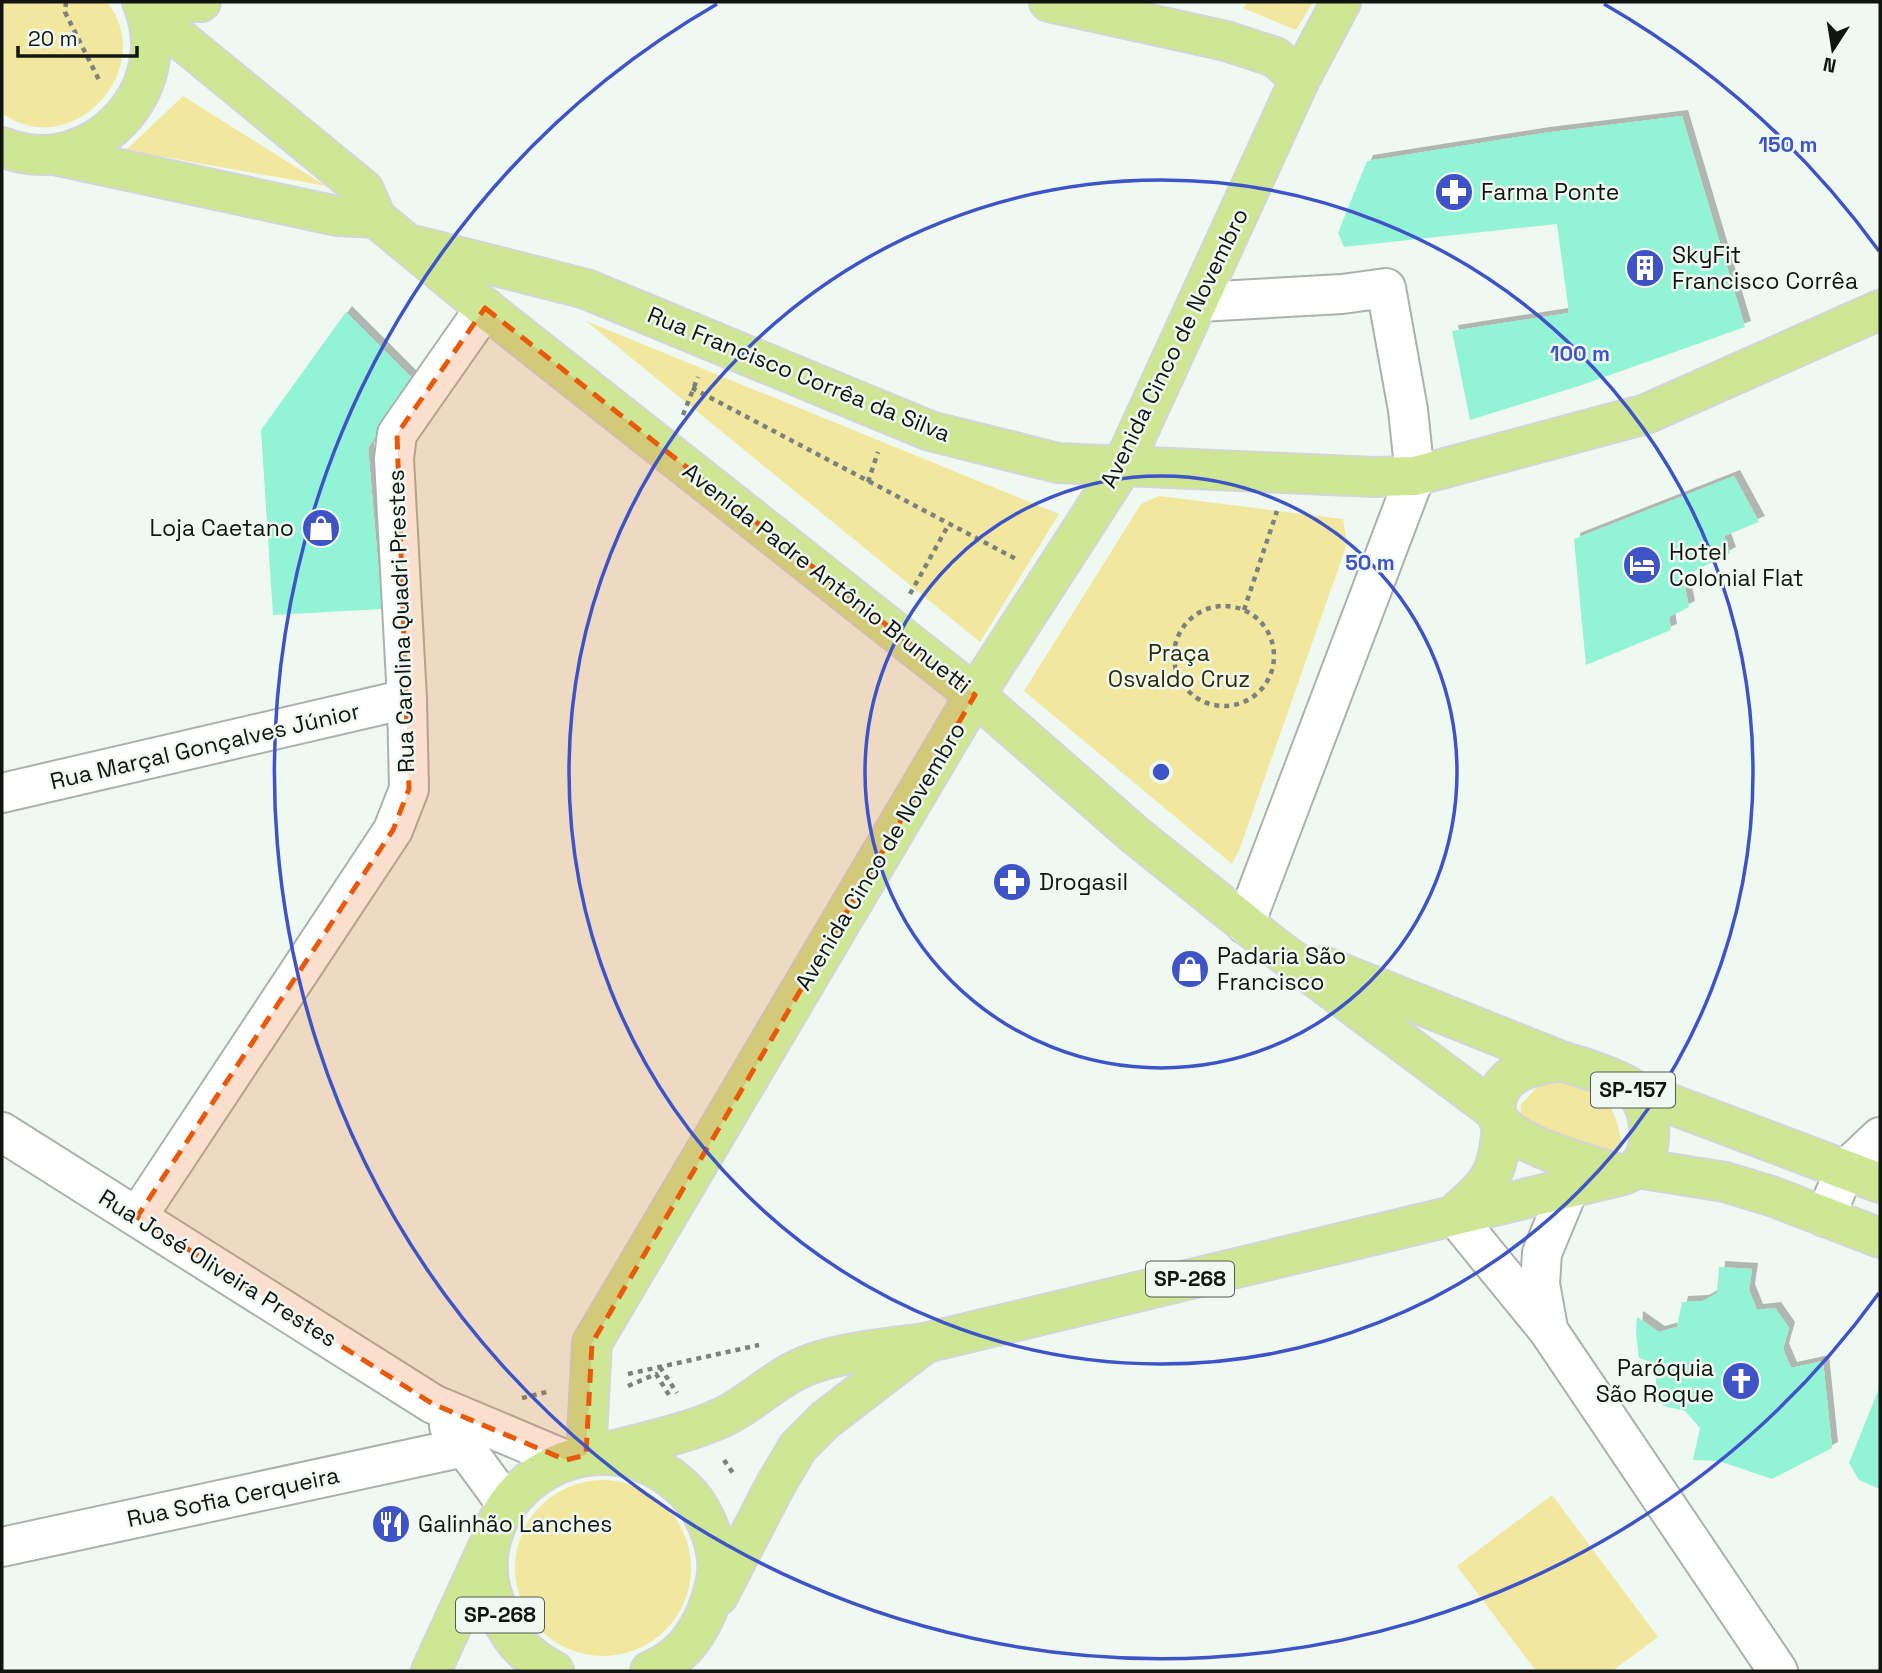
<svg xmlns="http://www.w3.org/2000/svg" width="1882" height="1673" viewBox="0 0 1882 1673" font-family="'Space Grotesk',sans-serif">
	<defs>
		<filter id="shadow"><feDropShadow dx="6" dy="-6" stdDeviation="0" flood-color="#0004"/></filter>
	</defs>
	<rect width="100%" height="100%" fill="#f0f9f1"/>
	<path fill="#f2e79f" d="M2,2H107C160,69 70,164 2,113Z
		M1249,2H1313L1296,30L1243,8Z
		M183,96L326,186L126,150Z
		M586,321L1059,514L980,642Z
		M1159,496L1343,519L1347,544L1240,848L1232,864L1024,691L1141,504Z
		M1545,1079C1596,1083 1614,1094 1622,1145L1614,1153L1591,1150L1520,1121L1521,1104Z
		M515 1568a88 88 0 1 1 176 0a88 88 0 1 1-176 0Z
		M1552,1495L1658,1637L1612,1671H1536L1457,1566Z"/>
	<path fill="#92f3d7" filter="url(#shadow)" d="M1682,116L1745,327L1579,386L1470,420L1452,331L1569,313L1557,224L1344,247L1338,233L1367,161L1544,133Z
		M346,312L414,380L368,448L382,609L273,615L261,430Z
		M1734,476L1759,522L1724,536L1730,553L1683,577L1689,607L1669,617L1671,630L1586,665L1574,539Z
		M1719,1267L1752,1269L1749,1290L1757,1310L1775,1308L1789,1328L1783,1349L1791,1368L1823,1361L1832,1448L1772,1479L1719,1461L1693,1460L1700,1428L1685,1411L1663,1406L1656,1393V1364L1639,1358L1636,1333L1637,1317L1659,1332L1677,1327L1682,1302L1703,1301L1717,1293Z
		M1880,1386V1489L1859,1480L1849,1463Z"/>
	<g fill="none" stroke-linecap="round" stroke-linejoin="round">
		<defs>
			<path id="minor" d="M1199,302L1342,294L1386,288L1408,410L1415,476L1245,924
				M2,793L407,699
				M2,1132L433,1404L566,1460
				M1454,1215L1548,1330L1778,1671
				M137,1217L393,830L409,789L407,699L394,459L397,434L485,308
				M1825,1217L1845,1170L1880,1137
				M1548,1328L1540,1284L1542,1253L1569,1188
				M449,1426L507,1505
				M2,1547L465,1447"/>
			<path id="major" d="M142,2H201
				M1049,2L1226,41L1275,57L1300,79
				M147,12L364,190L376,218L485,308L975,695L1135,835L1272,945L1495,1111
				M2,147C90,183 180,89 142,2
				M54,155L337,216L376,218
				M417,246L586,289L930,431L1058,463L1374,477L1415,476L1646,414L1880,310
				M1323,966L1561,1061
				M1561,1061C1578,1066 1625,1080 1636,1092C1652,1110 1655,1151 1637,1168C1634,1171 1627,1173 1623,1175C1594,1167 1523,1147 1503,1125C1495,1117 1494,1105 1498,1095C1507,1069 1538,1065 1561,1061Z
				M1636,1091L1880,1183
				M1637,1168L1725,1182L1774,1197L1880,1238
				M1454,1215C1491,1181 1498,1176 1502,1125
				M599,1454C640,1443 684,1435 723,1417C749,1405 769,1384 795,1371C829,1353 887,1348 925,1343L1623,1175
				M586,1455L592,1343L975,695L1122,467L1300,79L1341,2
				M718,1596L776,1484L798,1447L825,1420L924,1344
				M431,1671L487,1549
				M554,1671C547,1667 539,1663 532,1657C518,1647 507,1631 500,1615C444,1502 594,1396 688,1493C707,1514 722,1553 716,1581C708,1620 688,1656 650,1671"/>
		</defs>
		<use href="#minor" stroke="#aab3ab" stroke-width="42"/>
		<use href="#major" stroke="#d4d5d4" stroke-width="42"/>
		<path stroke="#7b817c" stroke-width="4.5" stroke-dasharray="5 5" stroke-linecap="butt" d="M66,2L65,12L99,80
			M692,388L1016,559
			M683,415L698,377
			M868,482L878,452
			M910,594L949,524
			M1174 656a50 50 0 1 1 100 0a50 50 0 1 1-100 0Z
			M1244,610L1277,511
			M660,1367L677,1393
			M628,1374L759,1345
			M628,1386L656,1374L669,1395
			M522,1398L551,1391
			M724,1460L735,1476"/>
		<use href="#minor" stroke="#fff" stroke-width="38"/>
		<use href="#major" stroke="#cde794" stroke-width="38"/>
	</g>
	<path fill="#e8590c" fill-opacity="0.2" stroke="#e8590c" stroke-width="5" stroke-dasharray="14 9" stroke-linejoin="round" d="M485,308L975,695L592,1343L586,1455L566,1460L433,1404L137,1217L393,830L409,789L397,434Z"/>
	<g fill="none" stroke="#3e53c6" stroke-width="3.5">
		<circle cx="1161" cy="772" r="296"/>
		<circle cx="1161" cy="772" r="592"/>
		<path d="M1879 1293A887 887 0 1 1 717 4M1604 4A887 887 0 0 1 1879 251"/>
	</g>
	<defs>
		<symbol id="pharmacy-disc" viewBox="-11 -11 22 22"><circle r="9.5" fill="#3e53c6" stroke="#f0f9f1"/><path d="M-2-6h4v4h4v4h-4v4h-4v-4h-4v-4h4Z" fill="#fff"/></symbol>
		<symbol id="building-disc" viewBox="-11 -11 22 22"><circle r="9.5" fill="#3e53c6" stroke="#f0f9f1"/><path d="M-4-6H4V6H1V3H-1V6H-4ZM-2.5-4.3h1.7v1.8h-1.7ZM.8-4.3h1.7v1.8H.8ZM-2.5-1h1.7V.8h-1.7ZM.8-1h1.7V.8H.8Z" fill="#fff"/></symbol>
		<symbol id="shop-disc" viewBox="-11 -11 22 22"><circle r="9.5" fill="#3e53c6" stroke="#f0f9f1"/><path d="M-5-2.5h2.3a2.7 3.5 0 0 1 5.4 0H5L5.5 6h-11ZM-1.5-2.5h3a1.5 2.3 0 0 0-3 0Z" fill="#fff"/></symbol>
		<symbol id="hotel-disc" viewBox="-11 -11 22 22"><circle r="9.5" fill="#3e53c6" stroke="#f0f9f1"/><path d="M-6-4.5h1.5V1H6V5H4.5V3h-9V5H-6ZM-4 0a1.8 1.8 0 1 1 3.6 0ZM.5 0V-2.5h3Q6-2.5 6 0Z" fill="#fff"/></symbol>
		<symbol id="church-disc" viewBox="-11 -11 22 22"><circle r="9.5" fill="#3e53c6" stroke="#f0f9f1"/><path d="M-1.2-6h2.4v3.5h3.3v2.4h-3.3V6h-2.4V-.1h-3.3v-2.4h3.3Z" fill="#fff"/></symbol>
		<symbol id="restaurant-disc" viewBox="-11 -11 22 22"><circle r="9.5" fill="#3e53c6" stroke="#f0f9f1"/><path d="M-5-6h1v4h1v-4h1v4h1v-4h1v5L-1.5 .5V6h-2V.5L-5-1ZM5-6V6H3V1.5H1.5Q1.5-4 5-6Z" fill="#fff"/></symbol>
	</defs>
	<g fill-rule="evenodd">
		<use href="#pharmacy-disc" x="1432" y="170" width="44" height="44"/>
		<use href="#building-disc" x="1623" y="246" width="44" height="44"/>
		<use href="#shop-disc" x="299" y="506" width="44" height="44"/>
		<use href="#hotel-disc" x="1620" y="543" width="44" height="44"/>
		<use href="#pharmacy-disc" x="990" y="860" width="44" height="44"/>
		<use href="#shop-disc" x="1168" y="947" width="44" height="44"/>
		<use href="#church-disc" x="1719" y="1359" width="44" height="44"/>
		<use href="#restaurant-disc" x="369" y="1502" width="44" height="44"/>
	</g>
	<g text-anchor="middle" stroke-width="5" stroke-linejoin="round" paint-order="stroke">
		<g fill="#f0f9f1" stroke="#545954" stroke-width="2">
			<rect x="1591" y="1072.5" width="84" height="35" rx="5"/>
			<rect x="1146" y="1261.5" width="88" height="35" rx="5"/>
			<rect x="456" y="1597.5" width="88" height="35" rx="5"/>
		</g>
		<g font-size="21" font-weight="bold" fill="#111411">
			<text x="1633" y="1097">SP-157</text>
			<text x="1190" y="1286">SP-268</text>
			<text x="500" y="1622">SP-268</text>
		</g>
		<g font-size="23" fill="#111411" stroke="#f0f9f1" text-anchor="start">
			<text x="1481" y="200">Farma Ponte</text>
			<text x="1672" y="263">SkyFit<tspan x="1672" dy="26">Francisco Corrêa</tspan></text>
			<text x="294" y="536" text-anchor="end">Loja Caetano</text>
			<text x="1669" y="560">Hotel<tspan x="1669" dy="26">Colonial Flat</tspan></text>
			<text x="1039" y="890">Drogasil</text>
			<text x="1217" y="964">Padaria São<tspan x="1217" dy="26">Francisco</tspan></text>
			<text x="1714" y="1376" text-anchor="end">Paróquia<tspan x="1714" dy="26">São Roque</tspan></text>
			<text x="418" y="1532">Galinhão Lanches</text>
		</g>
		<g font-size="23" fill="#111411" stroke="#f0f9f1">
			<text transform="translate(1174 348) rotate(-64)" y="8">Avenida Cinco de Novembro</text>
			<text transform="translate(799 374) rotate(22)" y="8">Rua Francisco Corrêa da Silva</text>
			<text transform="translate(827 578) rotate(38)" y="8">Avenida Padre Antônio Brunuetti</text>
			<text transform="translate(401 621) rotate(-92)" y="8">Rua Carolina Quadri Prestes</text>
			<text transform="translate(205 746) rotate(-13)" y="8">Rua Marçal Gonçalves Júnior</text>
			<text transform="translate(880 856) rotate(-59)" y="8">Avenida Cinco de Novembro</text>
			<text transform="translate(218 1268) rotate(32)" y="8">Rua José Oliveira Prestes</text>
			<text transform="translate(233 1497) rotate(-12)" y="8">Rua Sofia Cerqueira</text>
		</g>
		<g font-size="23" fill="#2f2a06" stroke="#f0f9f1">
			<text x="1179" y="661">Praça<tspan x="1179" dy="26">Osvaldo Cruz</tspan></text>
		</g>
	</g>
	<circle cx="1161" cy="772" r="10" fill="#3e53c6" stroke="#f0f9f1" stroke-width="3.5"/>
	<g font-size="21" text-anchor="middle" font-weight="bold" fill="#3e53c6" stroke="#f0f9f1" stroke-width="5" stroke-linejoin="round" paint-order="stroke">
		<text x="1788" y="152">150 m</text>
		<text x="1580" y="361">100 m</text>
		<text x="1370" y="570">50 m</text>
	</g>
	<rect width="1882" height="1673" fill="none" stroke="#111411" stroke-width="7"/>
	<g transform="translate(1833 49) rotate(192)" stroke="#f0f9f1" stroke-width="5" paint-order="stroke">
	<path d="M0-5L12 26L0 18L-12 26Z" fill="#111411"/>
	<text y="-10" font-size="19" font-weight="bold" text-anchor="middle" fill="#111411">N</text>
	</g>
	<path d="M18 46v10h119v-10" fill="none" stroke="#111411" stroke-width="3.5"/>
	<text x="28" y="46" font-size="21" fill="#111411" stroke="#f0f9f1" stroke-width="5" paint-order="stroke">20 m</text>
</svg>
